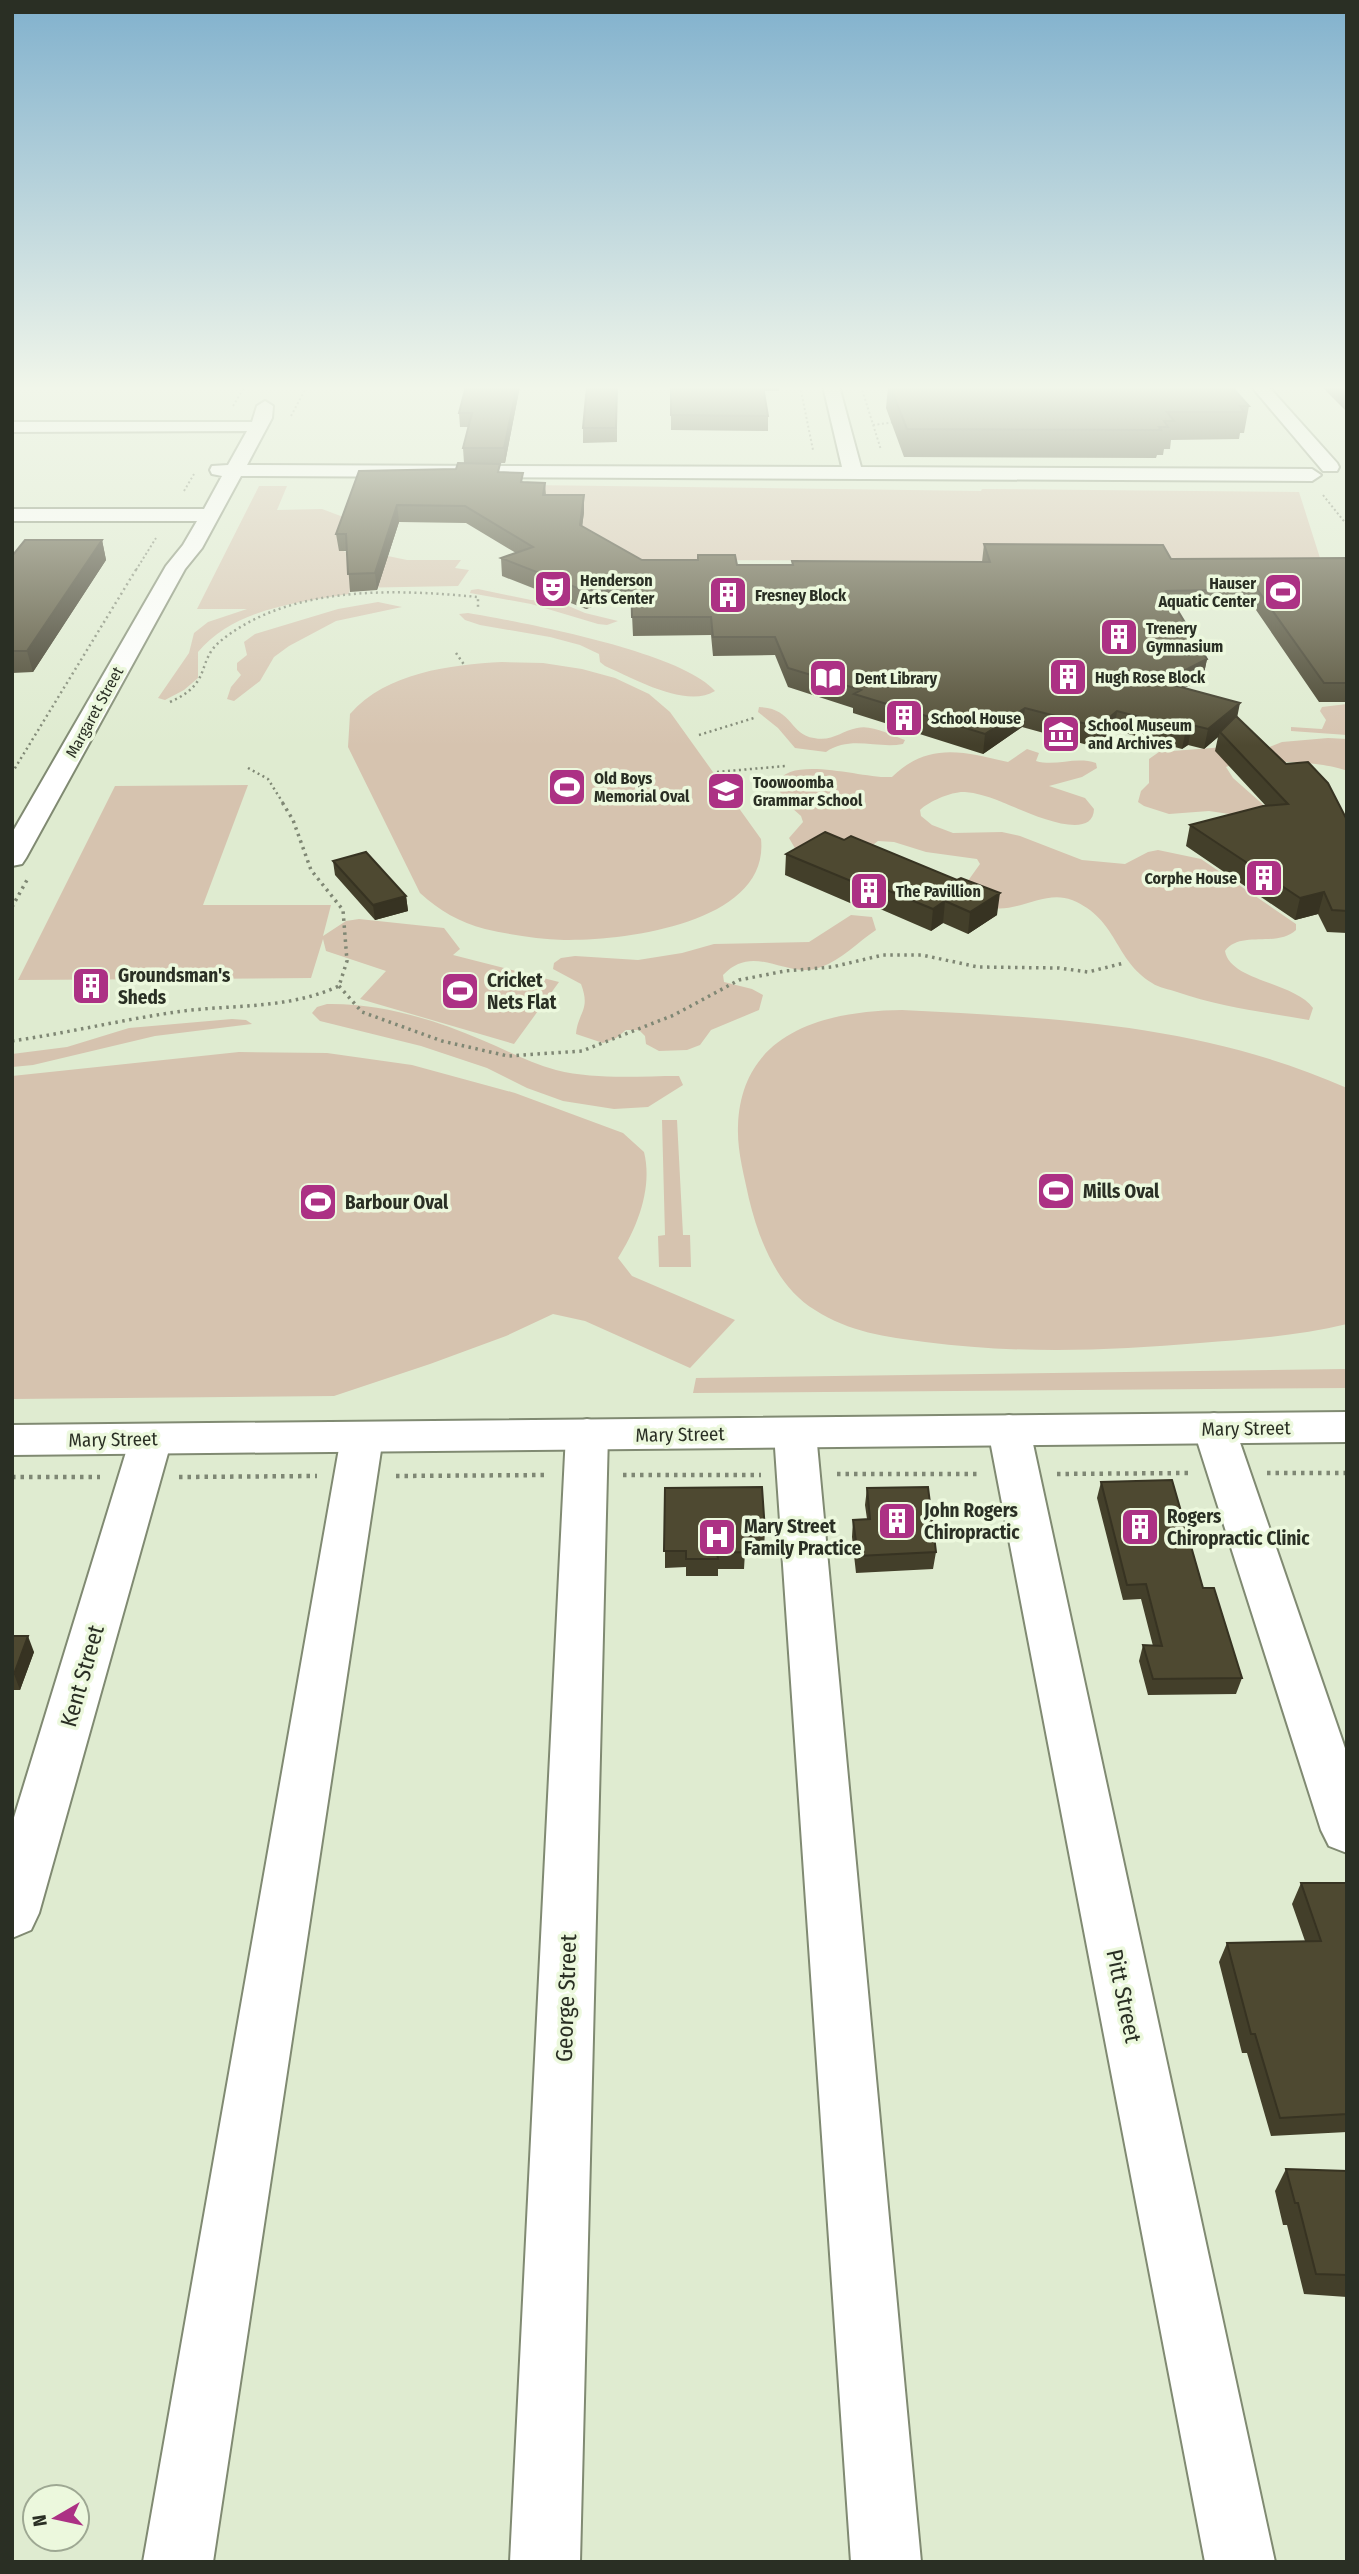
<svg xmlns="http://www.w3.org/2000/svg" width="1359" height="2574" viewBox="0 0 1359 2574" font-family="'Fira Sans Condensed',sans-serif">
	<rect width="100%" height="100%" fill="#dfebd0"/>
	<path fill="#d6c3af" d="M529,485L981,491L982,489L1299,492L1320,558L1307,569L1212,561L615,560Z
		M259,486H287L277,510L322,509L346,518L342,550L345,552L383,555L407,560H461L455,568L469,570L458,586L350,588L349,594C298,602 234,609 198,652V678L184,690L165,700L158,698L189,653L194,633L208,622L247,609H197Z
		M478,589L531,600L559,602L585,613L618,621L607,625L598,624L531,604L470,593L471,590Z
		M378,602L402,607L336,621L289,646L274,657L260,681L234,701L227,699L231,687L241,675L237,670V663L247,655L244,642L255,634L338,609Z
		M468,613C522,622 682,652 715,691C686,709 633,678 605,666L600,662L599,654L580,645L550,637L480,625L465,620L459,614Z
		M502,662L543,663L582,669L615,678L649,694L670,712L761,839C770,923 625,941 564,940C538,939 511,935 485,929C459,922 440,911 420,893L348,747L350,714C387,672 450,665 502,662Z
		M1347,704V735L1291,731V727L1322,729L1326,720L1320,711L1322,707Z
		M759,707C793,708 789,734 814,738C832,742 841,731 857,728C871,724 891,735 905,740L903,744C877,749 850,735 826,752L795,748L778,728L758,712Z
		M1328,738L1347,739V771C1325,761 1249,758 1226,767L1233,778L1267,808L1243,816L1209,811L1169,814L1144,806L1138,802L1141,791L1149,783V759L1159,752L1225,747L1259,751L1282,742Z
		M1027,749L1039,753L1036,761C1056,767 1075,756 1096,763L1097,768L1082,777L1049,786L1085,798L1094,809C1093,847 1014,806 997,800C987,796 976,793 965,792C953,791 929,801 920,810L921,816L932,825L953,833L1002,832L1020,836L1082,860L1125,864L1148,852L1158,850L1201,859L1296,924V930C1277,948 1240,930 1225,951C1230,981 1294,982 1313,1008L1309,1020C1264,1012 1220,1007 1177,992C1169,989 1159,988 1152,983C1114,960 1118,919 1072,900C1044,889 1016,915 988,907C979,904 969,896 960,892L980,864L977,859L926,852L894,842L878,841L860,855L796,850L789,838L803,822L801,816L783,800L777,783C791,754 864,779 892,777C928,742 962,751 1008,762Z
		M248,785L203,905H331L323,936L346,921L359,919L444,928L460,949L453,955L559,982L514,1044L360,999L386,971L326,951L323,939L311,978L18,980L115,786Z
		M851,915L872,917L876,930C858,942 841,960 821,967C787,981 755,941 723,975L724,982L752,989L763,995L759,1010L711,1030L700,1045L687,1050L659,1051L646,1044L645,1036L639,1030H626L616,1038L603,1043L576,1034C578,1012 591,1010 581,984L553,969L554,963L561,958L575,956L638,960L682,953L714,944L809,942Z
		M327,1004C380,1003 433,1019 482,1040C506,1050 530,1063 556,1070C596,1080 638,1076 679,1076L683,1085L648,1107L614,1109L563,1101L527,1088L487,1068L421,1046L320,1021L312,1013L317,1007Z
		M902,1010C1057,1018 1202,1024 1347,1088V1324C1299,1336 1249,1339 1200,1343C1108,1351 1017,1354 925,1342C886,1337 849,1332 815,1310C777,1287 759,1240 749,1199C744,1175 737,1151 738,1126C741,1033 823,1011 902,1010Z
		M232,1019L246,1020L252,1024L155,1036L33,1065L12,1067V1054L67,1047L129,1028Z
		M239,1052L327,1053L412,1065L515,1093L623,1133L644,1152C653,1188 637,1228 618,1258L632,1276L735,1320L690,1368L585,1321L553,1314L506,1336L430,1364L334,1396L12,1399V1076Z
		M662,1120H677L683,1235H690L691,1267H659L658,1236L665,1235Z
		M1347,1369V1388L693,1393L696,1378Z"/>
	<g fill="none" stroke-linecap="round" stroke-linejoin="round">
		<defs>
			<path id="minor" d="M823,386H839L861,467L1312,469L1321,475L1312,481L241,476L202,548L185,569L26,858L22,864L12,866V833L166,566L183,545L197,521H12V509H204L222,476L212,474L210,470L212,466L228,465L247,431L12,432V422H252L257,406L265,401L273,406L272,418L247,465L842,467Z
				M1214,1413L1229,1417L1235,1428L1347,1754V1853L1329,1846L1321,1830L1193,1428L1199,1417Z
				M1009,1415L1024,1419L1030,1430L1275,2562H1205L988,1430L994,1419Z
				M795,1418L810,1422L816,1433L921,2562H851L774,1433L780,1422Z
				M587,1419L602,1423L608,1434L580,2562H510L566,1434L572,1423Z
				M362,1422L377,1426L383,1437L213,2562H143L341,1437L347,1426Z
				M151,1424L166,1428L172,1439L39,1913L31,1930L12,1938V1824L130,1439L136,1428Z"/>
			<path id="major" d="M1251,386H1268L1337,463L1339,467L1337,471H1323Z
				M1347,1412V1442L12,1455V1425Z"/>
		</defs>
		<use href="#minor" stroke="#808a72" stroke-width="4"/>
		<use href="#major" stroke="#808a72" stroke-width="4"/>
		<path stroke="#7f8774" stroke-width="2" stroke-dasharray="2 2.5" stroke-linecap="butt" d="M800,386L813,450
			M861,386L881,450
			M233,406L245,386
			M291,416L307,386
			M873,425L895,422
			M184,491L194,474
			M1323,495L1347,525
			M136,570L156,538"/>
		<path stroke="#7f8774" stroke-width="2.5" stroke-dasharray="2 3.5" stroke-linecap="butt" d="M456,653L465,666
			M170,702C215,682 194,661 223,639C292,585 395,589 478,597V608
			M699,735L754,718
			M248,768L268,779L283,803
			M717,772L785,766
			M12,773L137,568"/>
		<path stroke="#7f8774" stroke-width="3.5" stroke-dasharray="2.5 4.5" stroke-linecap="butt" d="M12,907L27,880
			M339,986L362,1012L442,1041L508,1056L582,1051L674,1015L739,980L785,971L832,967L883,955H922L978,967L1059,968L1088,972L1124,963
			M12,1041C67,1033 121,1020 176,1012C231,1004 287,1010 339,986L347,961L343,910L311,870L293,820L282,802"/>
		<path stroke="#7f8774" stroke-width="4.5" stroke-dasharray="3.5 5" stroke-linecap="butt" d="M1267,1473H1347
			M837,1474H978
			M1057,1474L1188,1473
			M623,1475H761
			M396,1476L548,1475
			M12,1477H100
			M179,1477L317,1476"/>
		<use href="#minor" fill="#fff" fill-rule="evenodd"/>
		<use href="#major" fill="#fff" fill-rule="evenodd"/>
	</g>
	<path fill="#433f2a" d="M520,386L505,463H464L463,448L468,427H460L459,413Z
		M617,386V442L583,443V428Z
		M671,386H779V391H764L768,416V431L671,430Z
		M888,386H1231L1249,406L1244,433H1240L1239,439L1171,440L1170,449H1164L1163,455H1157L1156,458L904,457L886,408Z
		M1321,386H1347V412Z
		M456,469L501,472L524,482L545,483L546,495L584,512L582,527L642,560L737,565H792V561L982,562L984,544L1171,559L1347,558V702H1319L1254,607L1177,609L1207,659L1203,678L1184,688L1237,718L1347,820V933L1327,932L1318,914L1295,920L1186,846L1190,825L1266,806L1215,751L1218,737L1204,749L1188,745L1182,749L1114,730L1095,747L1022,727L983,754L853,713V708L788,687L775,655L713,656L711,635L633,636L631,593L586,609L502,576L501,558L516,553L466,523L399,522L377,590L350,592L347,551H339L336,534Z
		M102,540L106,560L33,672L12,673V556Z
		M844,840L957,880L997,915L968,934L943,923L931,931L864,902L857,906L785,875L786,854Z
		M333,861L406,896L408,911L375,920L335,875Z
		M1101,1482L1203,1588L1242,1678L1236,1694L1148,1695L1139,1661L1143,1645L1153,1646L1141,1599L1123,1600L1097,1498Z
		M665,1488L765,1531L764,1548L752,1549L751,1552H745L744,1569H718V1576H686V1567L665,1568Z
		M867,1488L936,1552L933,1569L856,1573L852,1537L853,1520L867,1519L865,1505Z
		M12,1636L34,1652L20,1690H12Z
		M1301,1883L1347,1885V2132L1271,2136L1247,2053H1242L1219,1962L1227,1943L1305,1941L1292,1904Z
		M1286,2169L1347,2171V2297L1304,2294L1287,2225H1283L1275,2191Z"/>
	<path fill="#373322" d="M517,386H520L505,463L504,448Z
		M584,495V512L580,542V525Z
		M397,505L399,522L377,590L375,573Z
		M102,540L106,560L33,672L27,651Z
		M631,576V593L586,609L585,591Z
		M1207,659L1203,678L1158,702L1162,682Z
		M1240,703L1236,723L1220,732L1218,737L1204,749L1208,729Z
		M1025,708L1022,727L983,754L985,734Z
		M1117,711L1114,730L1095,747L1098,727Z
		M1192,725L1188,745L1182,749L1186,729Z
		M865,881L864,902L857,906L858,884Z
		M1324,892L1318,914L1295,920L1300,898Z
		M1000,893L997,915L968,934L970,912Z
		M406,896L408,911L375,920L373,905Z
		M945,901L943,923L931,931L933,909Z
		M28,1636L34,1652L20,1690L14,1674Z"/>
	<path fill="#4e4931" stroke="#373322" stroke-width="2" d="M466,386H517L504,448H463L472,413H459Z
		M587,386H617L616,428H583Z
		M671,386H763L768,416L671,415Z
		M890,386H1231L1249,406H1240L1244,412H1167L1174,421H1164L1168,427H1159L1161,430L907,429Z
		M1333,386H1347V399Z
		M458,463L500,464L498,472L523,473L521,482L545,483L543,495H584L580,525L642,560H698V555H735L737,565H793L792,561L990,562L984,544L1163,545L1171,559L1347,558V683H1324L1257,589L1166,591L1207,659L1162,682L1240,703L1208,729L1192,725L1186,729L1117,711L1098,727L1025,708L985,734L854,694L861,690L788,668L775,637H713L711,617H632L631,576L585,591L501,558L533,547L465,506L397,505L375,573L348,574L346,534H336L359,471L456,469Z
		M25,540H102L27,651H12V556Z
		M1236,716L1286,764L1308,762L1328,783L1347,820V911L1332,910L1324,892L1300,898L1190,825L1263,806L1288,804L1220,732Z
		M825,832L844,840L851,836L957,880L961,878L1000,893L970,912L945,901L933,909L865,881L858,884L786,854Z
		M366,852L406,896L373,905L333,861Z
		M1172,1480L1203,1588H1214L1242,1678L1153,1679L1143,1645L1162,1646L1146,1584L1127,1585L1101,1482Z
		M762,1487L765,1531L752,1532V1535L744,1536L745,1552L717,1553L718,1559H686V1551H664L665,1488Z
		M928,1487L936,1552L858,1556L853,1520L870,1519L867,1488Z
		M12,1636H28L14,1674H12Z
		M1301,1883H1346L1347,1885V2114L1280,2118L1255,2034H1251L1227,1943L1321,1941Z
		M1286,2169L1347,2171V2275L1316,2274L1298,2203H1295Z"/>
	<linearGradient id="sky" x2="0" y2="1"><stop stop-color="#81b1cd"/><stop offset="0.52" stop-color="#f1f6ea"/><stop offset="1" stop-color="#f1f6ea" stop-opacity="0"/></linearGradient>
	<rect width="1359" height="746" fill="url(#sky)"/>
	<defs>
		<symbol id="theatre-square" viewBox="-11 -11 22 22"><rect x="-9" y="-9" width="18" height="18" rx="4" fill="#ac3184" stroke="#ecf8dd"/><path d="M-5-5.5Q0-4 5-5.5V0Q5 5 0 6Q-5 5-5 0ZM-3.3-2.5H-1v1.5H-3.3ZM1-2.5H3.3v1.5H1ZM-2.8 1Q0 5.5 2.8 1Z" fill="#fff"/></symbol>
		<symbol id="stadium-square" viewBox="-11 -11 22 22"><rect x="-9" y="-9" width="18" height="18" rx="4" fill="#ac3184" stroke="#ecf8dd"/><path d="M0-5a6.5 5 0 1 0 0 10a6.5 5 0 1 0 0-10ZM-3.5-1.8h7v3.6h-7Z" fill="#fff"/></symbol>
		<symbol id="building-square" viewBox="-11 -11 22 22"><rect x="-9" y="-9" width="18" height="18" rx="4" fill="#ac3184" stroke="#ecf8dd"/><path d="M-4-6H4V6H1V3H-1V6H-4ZM-2.5-4.3h1.7v1.8h-1.7ZM.8-4.3h1.7v1.8H.8ZM-2.5-1h1.7V.8h-1.7ZM.8-1h1.7V.8H.8Z" fill="#fff"/></symbol>
		<symbol id="library-square" viewBox="-11 -11 22 22"><rect x="-9" y="-9" width="18" height="18" rx="4" fill="#ac3184" stroke="#ecf8dd"/><path d="M-6-4Q-3-5.5-.7-3.5V5Q-3 3-6 4ZM6-4Q3-5.5 .7-3.5V5Q3 3 6 4Z" fill="#fff"/></symbol>
		<symbol id="museum-square" viewBox="-11 -11 22 22"><rect x="-9" y="-9" width="18" height="18" rx="4" fill="#ac3184" stroke="#ecf8dd"/><path d="M0-6L6-3V-2H-6V-3ZM-5-1h2V3h-2ZM-1-1h2V3h-2ZM3-1h2V3H3ZM-6 4H6V6H-6Z" fill="#fff"/></symbol>
		<symbol id="school-square" viewBox="-11 -11 22 22"><rect x="-9" y="-9" width="18" height="18" rx="4" fill="#ac3184" stroke="#ecf8dd"/><path d="M0-5L7-2L0 1L-7-2ZM-4 1L0 2.5L4 1V4Q0 6-4 4Z" fill="#fff"/></symbol>
		<symbol id="hospital-square" viewBox="-11 -11 22 22"><rect x="-9" y="-9" width="18" height="18" rx="4" fill="#ac3184" stroke="#ecf8dd"/><path d="M-5-5h3v3.5h4V-5h3V5h-3V1.5h-4V5h-3Z" fill="#fff"/></symbol>
	</defs>
	<g fill-rule="evenodd">
		<use href="#theatre-square" x="531" y="567" width="44" height="44"/>
		<use href="#stadium-square" x="1261" y="570" width="44" height="44"/>
		<use href="#building-square" x="706" y="573" width="44" height="44"/>
		<use href="#building-square" x="1097" y="615" width="44" height="44"/>
		<use href="#building-square" x="1046" y="655" width="44" height="44"/>
		<use href="#library-square" x="806" y="656" width="44" height="44"/>
		<use href="#building-square" x="882" y="696" width="44" height="44"/>
		<use href="#museum-square" x="1039" y="712" width="44" height="44"/>
		<use href="#stadium-square" x="545" y="765" width="44" height="44"/>
		<use href="#school-square" x="704" y="769" width="44" height="44"/>
		<use href="#building-square" x="1242" y="856" width="44" height="44"/>
		<use href="#building-square" x="847" y="869" width="44" height="44"/>
		<use href="#building-square" x="69" y="964" width="44" height="44"/>
		<use href="#stadium-square" x="438" y="969" width="44" height="44"/>
		<use href="#stadium-square" x="1034" y="1169" width="44" height="44"/>
		<use href="#stadium-square" x="296" y="1180" width="44" height="44"/>
		<use href="#building-square" x="875" y="1499" width="44" height="44"/>
		<use href="#building-square" x="1118" y="1505" width="44" height="44"/>
		<use href="#hospital-square" x="695" y="1515" width="44" height="44"/>
	</g>
	<g text-anchor="middle" stroke-width="7" stroke-linejoin="round" paint-order="stroke">
		<g font-size="16" font-weight="bold" fill="#2a2f24" stroke="#ecf8dd" text-anchor="start">
			<text x="580" y="586">Henderson<tspan x="580" dy="18">Arts Center</tspan></text>
			<text x="1256" y="589" text-anchor="end">Hauser<tspan x="1256" dy="18">Aquatic Center</tspan></text>
			<text x="755" y="601">Fresney Block</text>
			<text x="1146" y="634">Trenery<tspan x="1146" dy="18">Gymnasium</tspan></text>
			<text x="1095" y="683">Hugh Rose Block</text>
			<text x="855" y="684">Dent Library</text>
			<text x="931" y="724">School House</text>
			<text x="1088" y="731">School Museum<tspan x="1088" dy="18">and Archives</tspan></text>
			<text x="594" y="784">Old Boys<tspan x="594" dy="18">Memorial Oval</tspan></text>
			<text x="753" y="788">Toowoomba<tspan x="753" dy="18">Grammar School</tspan></text>
			<text x="1237" y="884" text-anchor="end">Corphe House</text>
			<text x="896" y="897">The Pavillion</text>
		</g>
		<g font-size="16" fill="#2a2f24" stroke="#ecf8dd">
			<text transform="translate(94 712) rotate(-61)" y="6">Margaret Street</text>
		</g>
		<g font-size="19" font-weight="bold" fill="#2a2f24" stroke="#ecf8dd" text-anchor="start">
			<text x="118" y="982">Groundsman's<tspan x="118" dy="22">Sheds</tspan></text>
			<text x="487" y="987">Cricket<tspan x="487" dy="22">Nets Flat</tspan></text>
			<text x="1083" y="1198">Mills Oval</text>
			<text x="345" y="1209">Barbour Oval</text>
			<text x="924" y="1517">John Rogers<tspan x="924" dy="22">Chiropractic</tspan></text>
			<text x="1167" y="1523">Rogers<tspan x="1167" dy="22">Chiropractic Clinic</tspan></text>
			<text x="744" y="1533">Mary Street<tspan x="744" dy="22">Family Practice</tspan></text>
		</g>
		<g font-size="19" fill="#2a2f24" stroke="#ecf8dd">
			<text transform="translate(1246 1428) rotate(-1)" y="7">Mary Street</text>
			<text transform="translate(680 1434) rotate(-1)" y="7">Mary Street</text>
			<text transform="translate(113 1439) rotate(-1)" y="7">Mary Street</text>
		</g>
		<g font-size="23" fill="#2a2f24" stroke="#ecf8dd">
			<text transform="translate(82 1676) rotate(-74)" y="8">Kent Street</text>
			<text transform="translate(1124 1996) rotate(78)" y="8">Pitt Street</text>
			<text transform="translate(566 1998) rotate(-88)" y="8">George Street</text>
		</g>
	</g>
	<rect width="1359" height="2574" fill="none" stroke="#2a2f24" stroke-width="28"/>
	<g transform="translate(56 2518) rotate(261)"><circle r="33" fill="#ecf8dd" stroke="#9ea893" stroke-width="2"/>
	<path d="M0-5L12 26L0 18L-12 26Z" fill="#ac3184"/>
	<text y="-10" font-size="19" font-weight="bold" text-anchor="middle" fill="#2a2f24">N</text>
	</g>
</svg>
